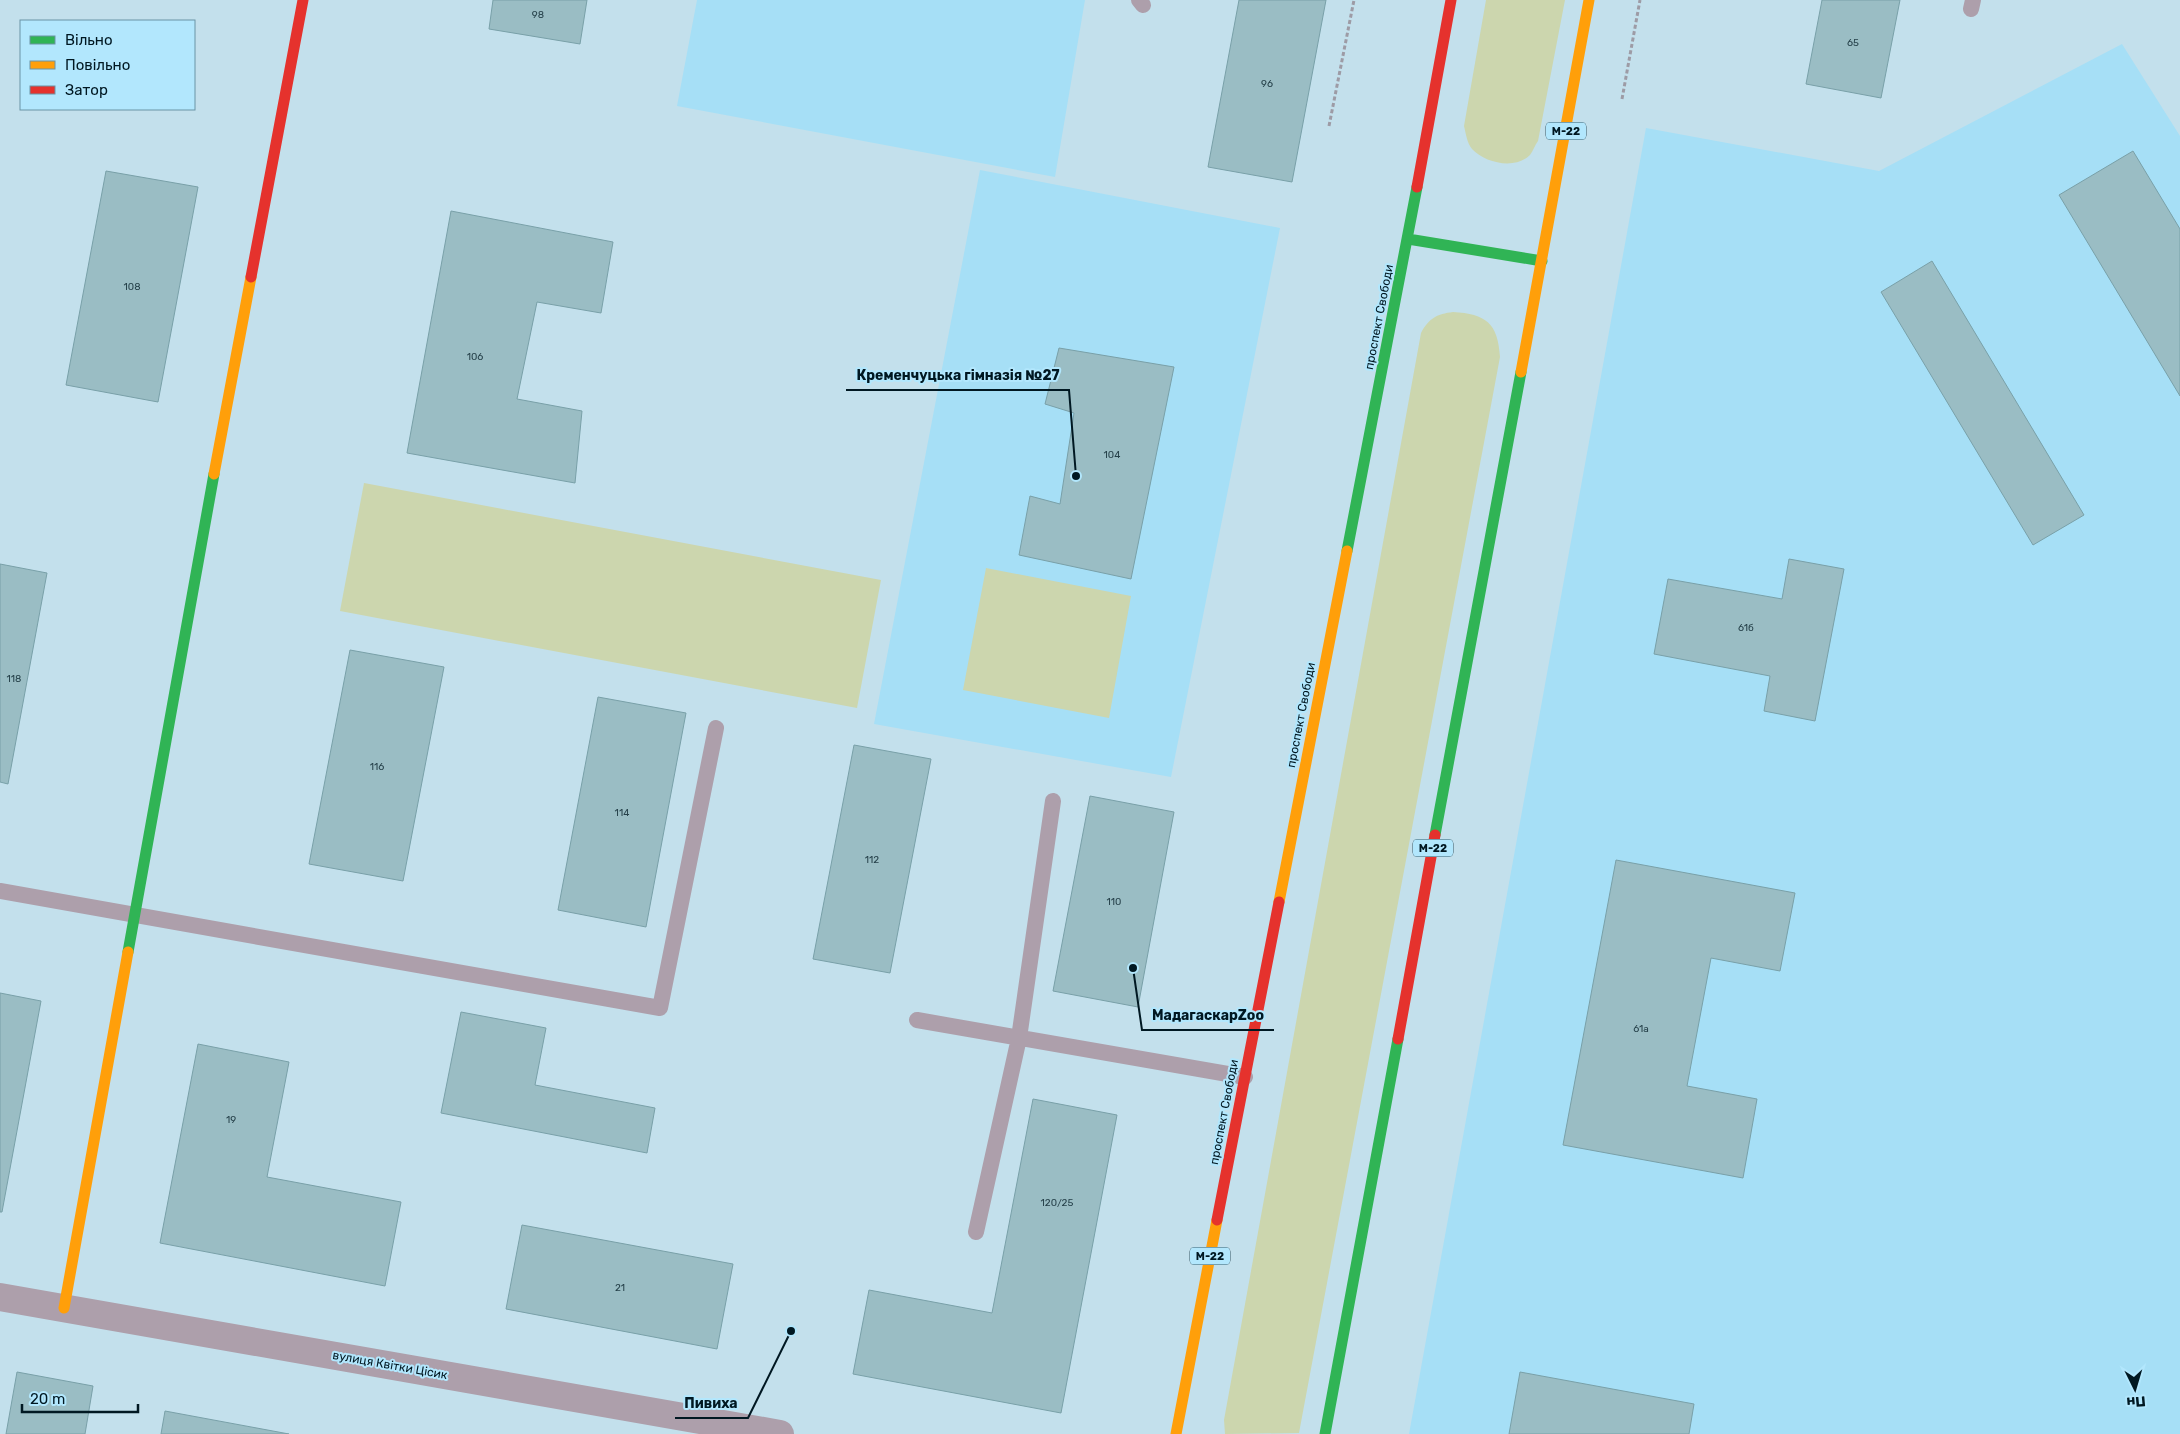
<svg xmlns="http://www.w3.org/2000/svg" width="2180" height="1434" viewBox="0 0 2180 1434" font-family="Rubik,sans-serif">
	<rect width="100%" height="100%" fill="#c3e0ec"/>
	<path fill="#a6dff6" d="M697,0H1085L1055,177L677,106Z
		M2122,44L2180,136V1434H1409L1646,128L1879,171Z
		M980,170L1280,228L1171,777L874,724Z"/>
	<path fill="#ccd6ae" d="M1486,0H1565L1538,141C1535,145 1533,151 1530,155C1515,170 1485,163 1472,149C1467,143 1466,134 1464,126Z
		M1453,312C1486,314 1498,323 1500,357L1299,1433L1225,1434L1224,1420L1421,333C1429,318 1437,314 1453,312Z
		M364,483L881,580L857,708L340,611Z
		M986,568L1131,596L1109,718L963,690Z"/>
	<path fill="#9abdc4" stroke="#79a0a8" d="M493,0H587L580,44L489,29Z
		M1239,0H1326L1292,182L1208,167Z
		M1822,0H1900L1881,98L1806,84Z
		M2133,151L2180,229V396L2059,195Z
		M106,171L198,187L158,402L66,385Z
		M451,211L613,242L601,313L537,302L517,399L582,411L575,483L407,453Z
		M1932,261L2084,515L2033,545L1881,292Z
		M1059,348L1174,367L1131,579L1019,555L1030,496L1060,504L1074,413L1045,404Z
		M1789,559L1844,569L1815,721L1764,711L1770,676L1654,654L1668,579L1782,599Z
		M0,564L47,573L8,784L0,782Z
		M350,650L444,667L403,881L309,864Z
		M598,697L686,713L646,927L558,910Z
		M854,745L931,759L890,973L813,959Z
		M1090,796L1174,812L1138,1007L1053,991Z
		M1616,860L1795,893L1780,971L1711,958L1687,1086L1757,1099L1743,1178L1563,1145Z
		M0,993L41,1001L2,1212H0Z
		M461,1012L546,1028L535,1085L655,1108L647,1153L441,1113Z
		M198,1044L289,1062L267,1177L401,1202L385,1286L160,1243Z
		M1033,1099L1117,1115L1061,1413L853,1374L869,1290L992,1313Z
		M522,1225L733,1264L717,1349L506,1309Z
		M17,1372L93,1386L85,1434H6Z
		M1520,1372L1694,1404L1689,1434H1509Z
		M165,1411L289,1434H161Z"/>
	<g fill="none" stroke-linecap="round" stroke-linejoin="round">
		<path stroke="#9d9ba5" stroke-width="3" stroke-dasharray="4 2.5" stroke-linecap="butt" d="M1622,99L1640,0
			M1329,126L1354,0"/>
		<path stroke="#ad9fab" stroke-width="16" d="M1139,0L1143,5
			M1971,9L1973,0
			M0,891L660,1008L716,728
			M917,1020L1245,1077
			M976,1232L1019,1038L1053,801"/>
		<path stroke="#ad9fab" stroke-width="28" d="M0,1297L780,1434"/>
		<path stroke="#30b455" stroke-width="11" d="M1408,239L1542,261
			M1347,551L1417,187
			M1435,835L1521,372
			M128,952L214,474
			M1325,1434L1398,1039"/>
		<path stroke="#ff9f0a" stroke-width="11" d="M1521,372L1589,0
			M214,474L251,277
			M1279,902L1347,551
			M64,1308L128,952
			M1176,1434L1217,1220"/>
		<path stroke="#e5322d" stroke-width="11" d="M1417,187L1451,0
			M251,277L303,0
			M1398,1039L1435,835
			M1217,1220L1279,902"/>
	</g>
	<g text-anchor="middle" stroke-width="4" stroke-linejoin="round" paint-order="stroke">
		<g font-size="10" fill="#26414a">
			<text x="538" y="18">98</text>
			<text x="1853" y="46">65</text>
			<text x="1267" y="87">96</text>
			<text x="132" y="290">108</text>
			<text x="475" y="360">106</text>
			<text x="1112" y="458">104</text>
			<text x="1746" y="631">61б</text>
			<text x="14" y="682">118</text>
			<text x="377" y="770">116</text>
			<text x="622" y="816">114</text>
			<text x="872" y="863">112</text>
			<text x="1114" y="905">110</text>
			<text x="1641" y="1032">61а</text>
			<text x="231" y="1123">19</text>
			<text x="1057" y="1206">120/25</text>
			<text x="620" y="1291">21</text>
		</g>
		<g fill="#b2e7fd" stroke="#355664" stroke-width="1">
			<rect x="1546" y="122.5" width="40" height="17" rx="4"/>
			<rect x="1413" y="839.5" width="40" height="17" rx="4"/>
			<rect x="1190" y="1247.5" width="40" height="17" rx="4"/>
		</g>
		<g font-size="11" font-weight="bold" fill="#001822">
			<text x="1566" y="135">М-22</text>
			<text x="1433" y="852">М-22</text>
			<text x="1210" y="1260">М-22</text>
		</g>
		<g font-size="12" fill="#001822" stroke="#b2e7fd">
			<text transform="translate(1379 317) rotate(-79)" y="4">проспект Свободи</text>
			<text transform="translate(1301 715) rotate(-79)" y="4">проспект Свободи</text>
			<text transform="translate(1224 1112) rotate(-79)" y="4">проспект Свободи</text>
			<text transform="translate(390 1365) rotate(10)" y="4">вулиця Квітки Цісик</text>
		</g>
	</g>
	<path fill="none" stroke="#001822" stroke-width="2" d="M1076 476L1069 390H846M1133 968L1142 1030H1274M791 1331L748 1418H675"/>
	<g fill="#001822" stroke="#b2e7fd" stroke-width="2">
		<circle cx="1076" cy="476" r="5"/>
		<circle cx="1133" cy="968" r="5"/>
		<circle cx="791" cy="1331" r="5"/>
	</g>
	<g font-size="14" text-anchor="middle" font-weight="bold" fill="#001822" stroke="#b2e7fd" stroke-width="4" stroke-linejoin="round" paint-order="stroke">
		<text x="958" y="380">Кременчуцька гімназія №27</text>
		<text x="1208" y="1020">МадагаскарZoo</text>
		<text x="711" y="1408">Пивиха</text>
	</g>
	<rect x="20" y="20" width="175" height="90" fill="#b2e7fd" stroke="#6b94a5"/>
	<rect x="30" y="36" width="25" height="8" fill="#30b455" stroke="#6b94a5"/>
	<text x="65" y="45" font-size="15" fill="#001822">Вільно</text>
	<rect x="30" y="61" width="25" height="8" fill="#ff9f0a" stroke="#6b94a5"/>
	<text x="65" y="70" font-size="15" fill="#001822">Повільно</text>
	<rect x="30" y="86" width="25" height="8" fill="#e5322d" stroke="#6b94a5"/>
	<text x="65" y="95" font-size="15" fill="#001822">Затор</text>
	<g transform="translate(2135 1389) rotate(175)" stroke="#b2e7fd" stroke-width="4" paint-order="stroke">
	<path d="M0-4L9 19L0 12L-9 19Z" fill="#001822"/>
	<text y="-8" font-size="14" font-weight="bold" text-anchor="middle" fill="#001822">Пн</text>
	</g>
	<path d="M22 1404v8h116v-8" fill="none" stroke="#001822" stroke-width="2.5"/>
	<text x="30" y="1404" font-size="15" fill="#001822" stroke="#b2e7fd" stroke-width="4" paint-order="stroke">20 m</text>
</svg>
